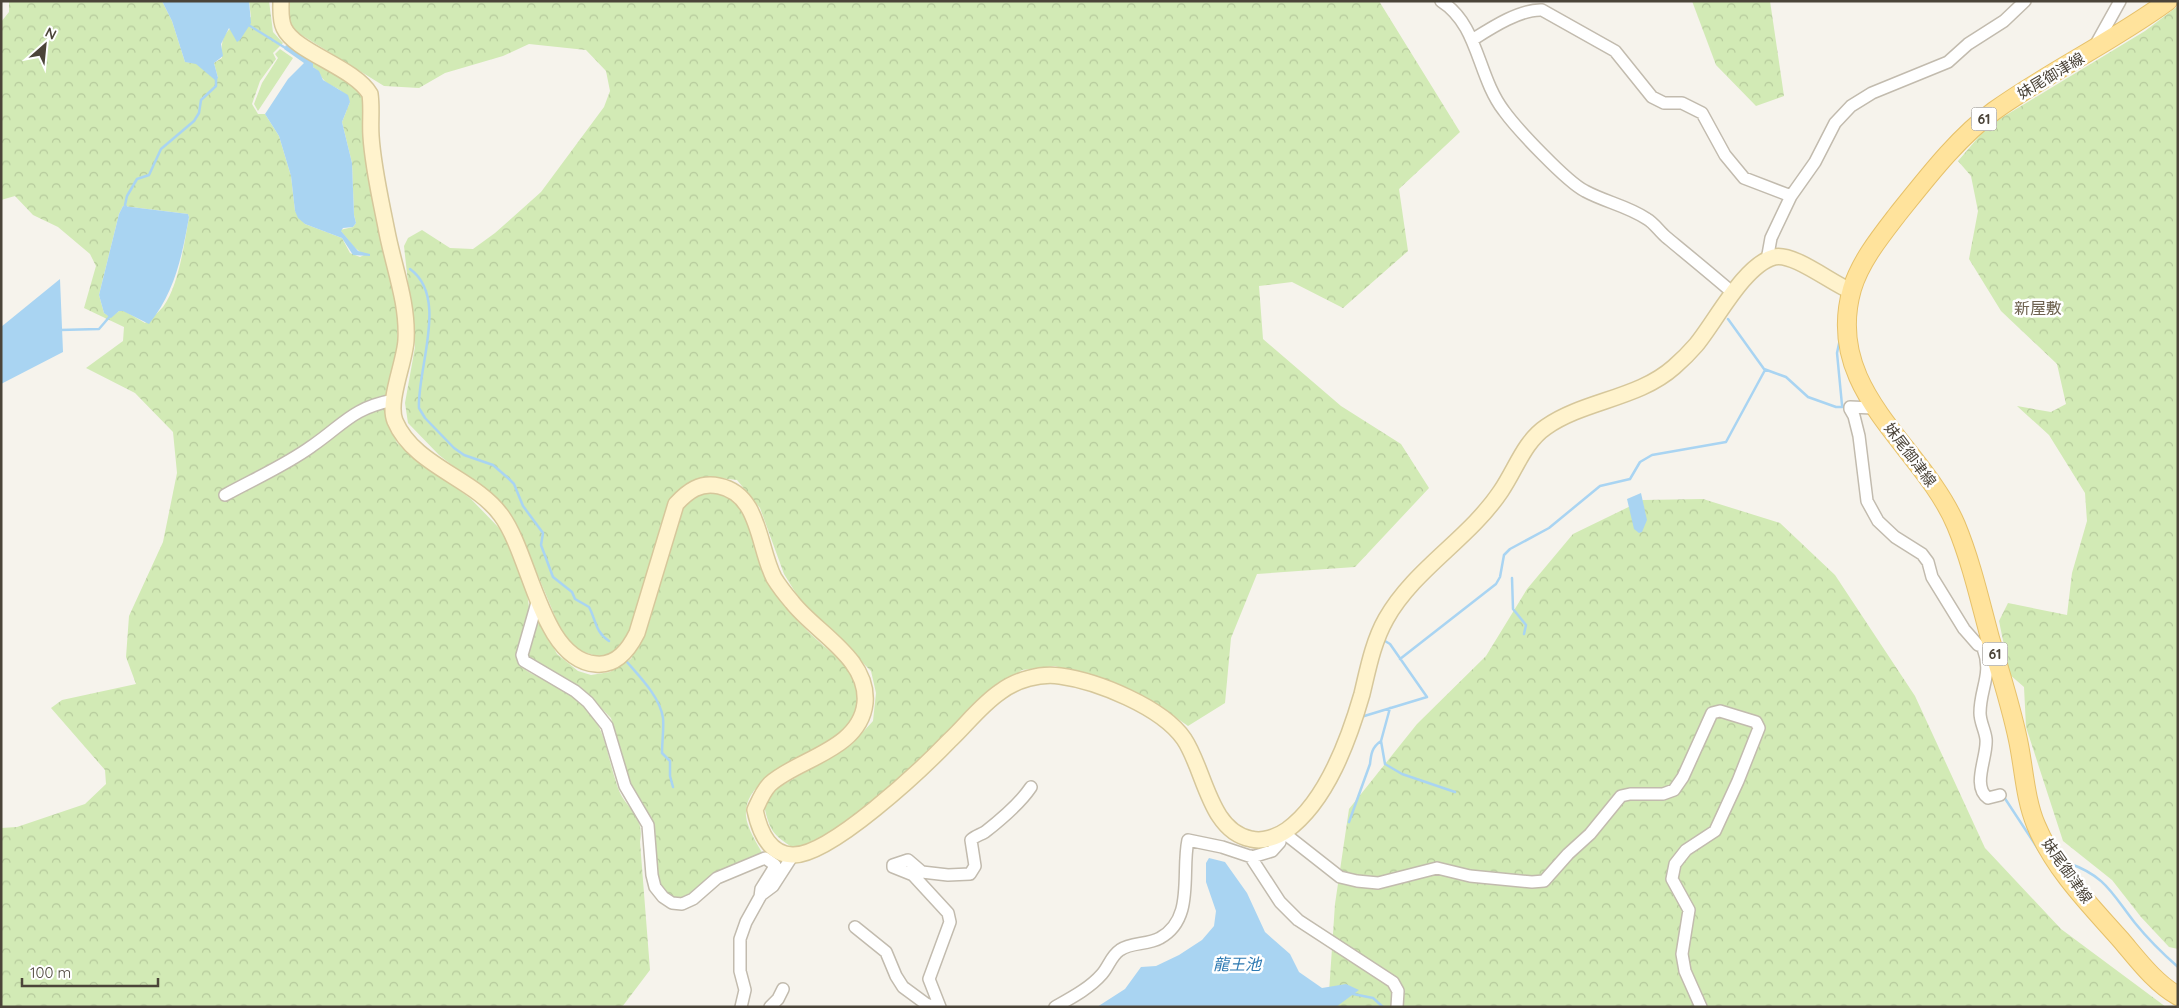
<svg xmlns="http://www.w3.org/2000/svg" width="2179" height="1008" viewBox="0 0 2179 1008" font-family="Quicksand,'Noto Sans JP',sans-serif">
	<defs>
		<pattern id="forest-crowns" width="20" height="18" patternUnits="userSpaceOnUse" patternTransform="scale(1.25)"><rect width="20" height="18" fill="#d2eab5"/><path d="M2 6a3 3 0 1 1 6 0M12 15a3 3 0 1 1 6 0" fill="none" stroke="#b6ca9c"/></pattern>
	</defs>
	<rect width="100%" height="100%" fill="#f6f3ec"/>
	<path fill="#d2eab5" d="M280,49L293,58L258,111L254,104L262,83L278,58L275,54Z"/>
	<path fill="url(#forest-crowns)" fill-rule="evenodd" d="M9,1H162L172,21L185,62L196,63L218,78L214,63L222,58C220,31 229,28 251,17L249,1H269L273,32L283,43L273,53L276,59L260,81L252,104L258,114H265L279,136L291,176L295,211L305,224L342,238L350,253L360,257L364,255L354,247L340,230L353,227L356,223L354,215L352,163L342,122L350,102C341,85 331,89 323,79C319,74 319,71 313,67V60L361,88L370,157L398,300L397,353L385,415L397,443L471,499L503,532L527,593L529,607L517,662C534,680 542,675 559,686C609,720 601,738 618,788C626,810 645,814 640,842L650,970L622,1007H1V828L17,827L85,804L106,784L105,770L51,708L62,700L136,684L126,657L129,616L163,542L177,473L173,432L135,393L86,368L123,341L124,327L84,308L96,266L90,254L58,227L33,215L15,196L1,200V22L9,12ZM123,206L188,214L189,217C184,244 179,285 163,307C158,313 151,318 145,323L123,310L119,311L111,317L104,313L99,295L119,214Z
		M286,1H1379L1460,132L1399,189L1408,251L1343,308L1292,282L1259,286L1263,339L1341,406L1401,444L1429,488L1355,567L1257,574L1231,638L1225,703L1188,726L1151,700L1100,680L1055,666L1022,670L995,689L898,783L813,844L794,848C772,835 770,830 764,806L776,789L850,746L873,721L876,693L871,671L802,603L784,574L760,508L737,480L710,477L684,485L669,506L660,526L652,564L632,629L613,653L602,658L575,649L562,633L518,528L501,503L439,455L408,423L405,403L415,347L404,246L408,238L422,230L450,248L473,249L495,233L541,192L604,107L610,91L606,71L586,50L529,44L503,56L445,73L419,88L384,86L295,31L289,24Z
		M1692,1H1770L1784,96L1756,106L1716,65Z
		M2178,6V949L2169,947L2141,917L2112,880L2063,841L2026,727L2024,687L2009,674L2005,650L1999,621L2008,603L2067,615L2072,573L2087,521L2085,493L2049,435L2017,406L2051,412L2066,404L2057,364L2001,311L1969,259L1978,211L1971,176L1958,161L1988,126L2145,31Z
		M702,490L735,496C739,502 745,508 748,514C762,544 763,579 785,606C794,617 805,629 816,639C834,656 855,667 857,694C860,758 742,760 746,816C747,828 757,844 763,854L683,900L673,899L663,894L658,883L655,829L646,809L630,786L611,718L585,692L528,659L527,650L538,617L557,654L578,671L591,675L610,672L631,659L650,620L676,520L688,502Z
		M1703,499L1780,523L1835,575L1915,696L1985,848L2061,929L2166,1007H1328L1335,904L1349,809L1417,724L1486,656L1527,589L1573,534L1643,500Z"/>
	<path fill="#a9d4f2" d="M162,1H249L251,23L240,40L237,42L229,28L221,44L223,56L214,63L218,78L215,80L196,64L185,62L172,21Z
		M286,45L313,60V67L319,71L323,80L348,95L350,102L342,122L352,163L354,215L356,223L353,227L343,228L341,231L358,251L370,254V256L353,255L342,238L305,224L298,218L295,211L291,176L279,136L265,114L288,79L304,63L284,49Z
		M123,206L188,214L189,217C182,256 175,292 149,324L123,311H119L111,318L104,313L99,295L119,214Z
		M60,279L63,352L1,384V327Z
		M1641,493L1647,520L1642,532L1639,533L1634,529L1627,499Z
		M1209,858L1225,862L1247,893L1265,932L1290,954L1299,972L1322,988L1346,984L1359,990L1336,1007H1097L1125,989L1141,967L1156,966L1179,955L1202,940L1214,926L1216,911L1206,882V863Z"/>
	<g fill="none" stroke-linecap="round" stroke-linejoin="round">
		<path stroke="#a9d4f2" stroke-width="2.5" d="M247,24L287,49
			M127,209L125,205L127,196L137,179L149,175L161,149L194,121L199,113L201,100L216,86V77
			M410,269C449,297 417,368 419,408L425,418L454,448L464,455L493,465L508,478L514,484L523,506L543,533L541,545L553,577L572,592L575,599L589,607C596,620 595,632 609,641
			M1728,319L1764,369L1786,377L1808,397L1836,407H1843
			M60,330L99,329L111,315
			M1840,339L1837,353L1842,405L1845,409
			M1512,578L1513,609L1526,625L1524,634
			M1400,659L1496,584L1500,577L1504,555L1510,549L1549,528L1600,486L1630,479L1640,462L1652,455L1726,442L1765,370
			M627,662C640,677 660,697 663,718C664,729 662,742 662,753L670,761V776L673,787
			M1390,708L1381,741L1385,764L1402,774L1455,792
			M1361,717L1427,697L1390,644L1385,641
			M2004,797L2040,852
			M1349,822L1370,764C1371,754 1372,747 1381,741
			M2068,863C2106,876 2112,894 2135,923C2148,939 2162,953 2178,967
			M1353,994L1373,998L1383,1007"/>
		<defs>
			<path id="street" d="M1441,1C1479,25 1477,76 1504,111C1517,129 1567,182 1585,191C1605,202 1628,206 1647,219C1654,223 1659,231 1666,237C1689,256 1711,274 1733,293
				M1472,40C1491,28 1520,9 1542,10L1615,51L1652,97L1664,103H1682L1702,113L1725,155L1744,178L1791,196
				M2095,46L2120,1
				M1767,260L1771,238L1791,196L1815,162L1835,123L1851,106L1872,93L1948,62L1968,44L2004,21L2025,1
				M1873,408L1850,407V409L1854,416L1859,436L1867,501L1878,521L1895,537L1922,554L1928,562L1932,577L1964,629L1978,645L1993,649
				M225,495C254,479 286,465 312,446C344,424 352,408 394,400
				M538,599L522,655L524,661L575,691L588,702L607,726L625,786L648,825L652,875L655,887L663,897L672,903L682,904L693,899L717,878L765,858L775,865L774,868L761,889L760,897
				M1983,648C1993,674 1980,688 1980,713C1980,722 1985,730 1986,739C1988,756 1971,786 1988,798L2000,795
				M1284,833L1340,877L1357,881L1378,883L1437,868L1470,876L1532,882L1544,881L1568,854L1590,834L1621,796L1630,794H1663L1674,790L1683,777L1712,713L1720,711L1756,722L1759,728L1738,781L1715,831L1686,850L1675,864L1672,879L1689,910L1682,954L1685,971L1701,1007
				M1250,856L1280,902L1298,920L1393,982L1398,991L1397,1007
				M855,927L886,952L896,976L903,987L926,1004L934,1007
				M741,1007L745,990L740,971V939L746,922L761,895L773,886L793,855
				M770,1007L778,999L783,989
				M940,1007L929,979L950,922L948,913L913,875L893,867V865L908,860L922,872L948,875L970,874L975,866L971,840C975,836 980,835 985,832C999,821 1021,802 1031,787
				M1055,1007C1071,998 1090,988 1102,974C1109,966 1111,956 1120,950C1131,942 1148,945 1160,938C1195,919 1181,873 1188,840L1222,847L1252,857L1272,851L1280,842L1279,835"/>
			<path id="secondary" d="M281,1C281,10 280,20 284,28C295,52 354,67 370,94C372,108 370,122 371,136C373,168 381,201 387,232C394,268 408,303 406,340C405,362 387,401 395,421C414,466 474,478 501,515C531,555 541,660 596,664C617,666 629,649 637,633L676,504C688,491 700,482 719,486C760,494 758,547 774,578C779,586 786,595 792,602C816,633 869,658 865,703C860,750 797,759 770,784C763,791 759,801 755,810C759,829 768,854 792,855C829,857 922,769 949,741C966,725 981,705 1000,692C1016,680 1040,673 1060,676C1097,681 1162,707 1184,739C1205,770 1209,831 1251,839C1263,842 1277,837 1287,830C1327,801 1349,739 1362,694C1368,669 1373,642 1386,619C1414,569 1469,539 1501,491C1516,469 1524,442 1546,427C1585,400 1638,399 1674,367C1682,360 1690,352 1696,345C1716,321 1744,265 1774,257C1793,252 1831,283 1851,291"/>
			<path id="primary" d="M2168,1C2112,42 2050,71 1994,111C1957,138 1926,179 1897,215C1880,237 1860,262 1852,289C1823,391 1922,445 1956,525C1971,561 1980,601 1990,638C2000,672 2011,706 2018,740C2024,768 2025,799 2036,825C2054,869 2090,905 2121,940C2138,960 2155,983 2178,996"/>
		</defs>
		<use href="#street" stroke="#c2bbae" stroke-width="14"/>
		<use href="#secondary" stroke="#d6c79b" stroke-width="18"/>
		<use href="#primary" stroke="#e6c16a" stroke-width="20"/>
		<use href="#street" stroke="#fff" stroke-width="11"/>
		<use href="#secondary" stroke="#fff3cd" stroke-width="15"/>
		<use href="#primary" stroke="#ffe39c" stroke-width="18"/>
	</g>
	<g text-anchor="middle" stroke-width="5" stroke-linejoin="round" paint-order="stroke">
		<g fill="#fff" stroke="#817c74" stroke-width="1">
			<rect x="1971.5" y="107.5" width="25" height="23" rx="4"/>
			<rect x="1982.5" y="642.5" width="25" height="23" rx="4"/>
		</g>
		<g font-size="14" font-weight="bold" fill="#4b4439">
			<text x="1984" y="124">61</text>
			<text x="1995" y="659">61</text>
		</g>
		<g font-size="15" fill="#4b4439" stroke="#fff">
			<text transform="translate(2051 76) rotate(-31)" y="5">妹尾御津線</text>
			<text transform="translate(1910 455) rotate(53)" y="5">妹尾御津線</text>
			<text transform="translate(2067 871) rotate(55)" y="5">妹尾御津線</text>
		</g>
		<g font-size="16" fill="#6e6250" stroke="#fff">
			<text x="2038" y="314">新屋敷</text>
		</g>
		<g font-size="16" font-style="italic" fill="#2e7ab2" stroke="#fff">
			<text x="1237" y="970">龍王池</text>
		</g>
	</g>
	<rect width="2179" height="1008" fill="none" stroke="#4b4439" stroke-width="5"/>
	<g transform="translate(45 45) rotate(27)" stroke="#ffffff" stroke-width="4" paint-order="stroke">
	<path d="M0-4L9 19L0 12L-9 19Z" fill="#4b4439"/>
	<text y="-8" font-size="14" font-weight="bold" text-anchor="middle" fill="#4b4439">N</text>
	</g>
	<path d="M22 978v8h136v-8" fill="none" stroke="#4b4439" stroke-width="2.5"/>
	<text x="30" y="978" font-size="15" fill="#4b4439" stroke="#ffffff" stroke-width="4" paint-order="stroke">100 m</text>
</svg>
